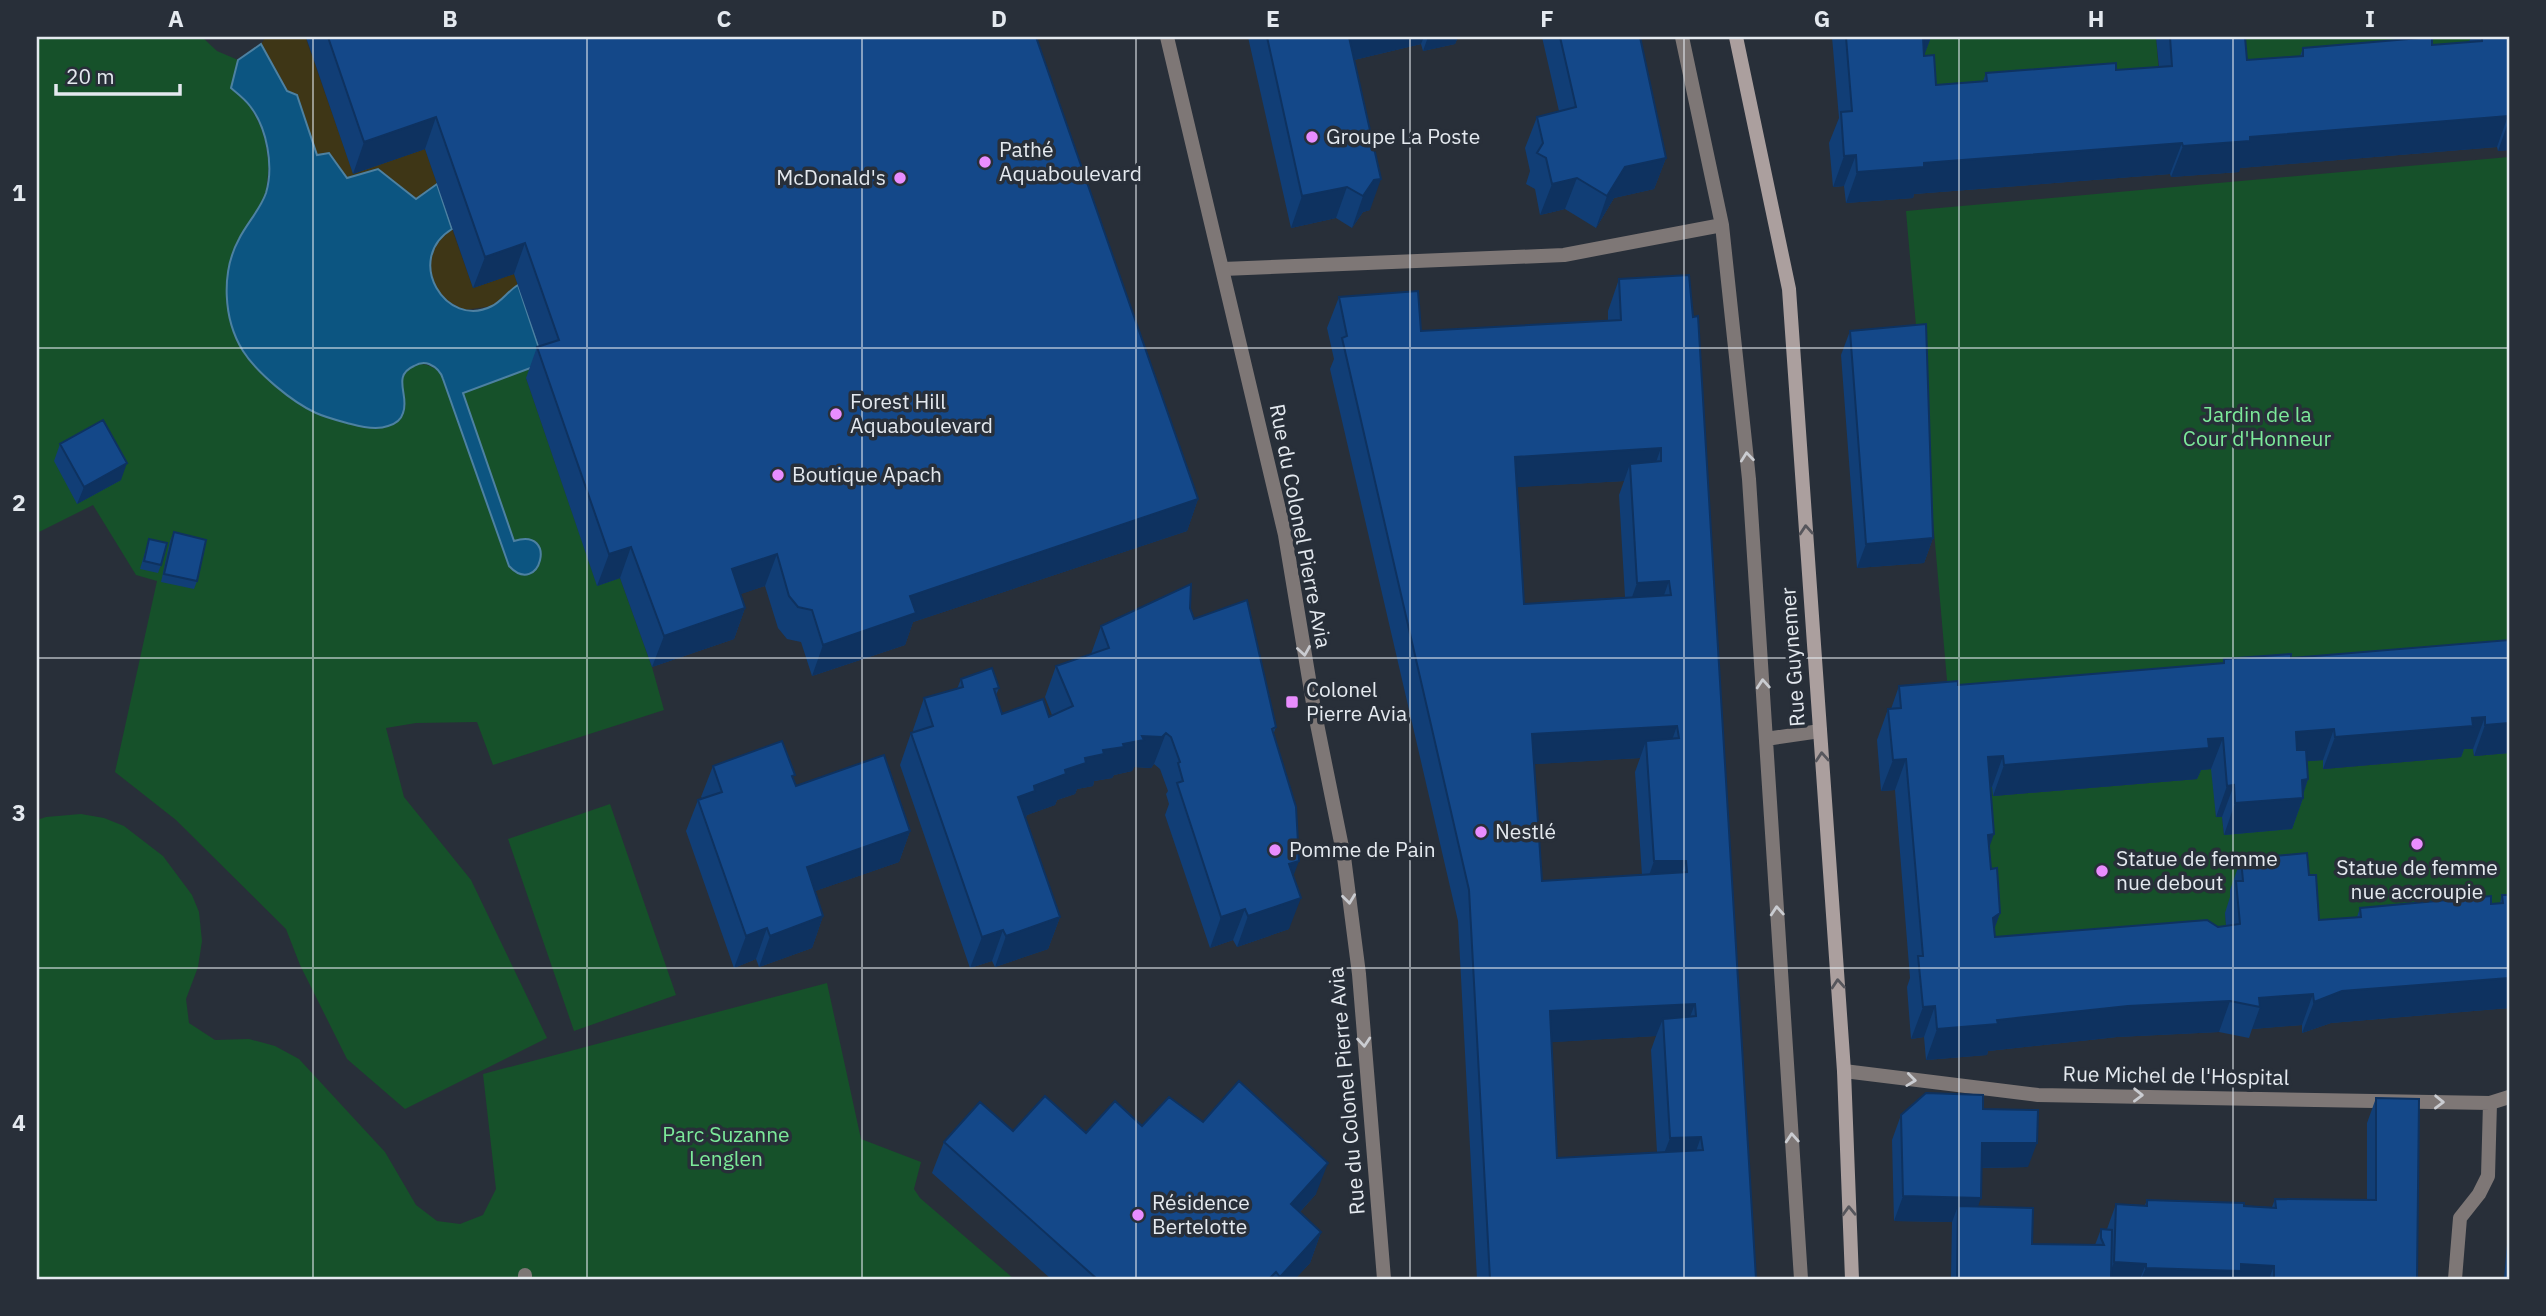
<svg xmlns="http://www.w3.org/2000/svg" width="2546" height="1316" viewBox="0 0 2546 1316" font-family="'IBM Plex Sans',sans-serif">
	<rect width="100%" height="100%" fill="#282f39"/>
	<path fill="#16512a" d="M37,37H202L217,51L238,60L231,88L250,106L260,125L265,140L269,165L266,192L257,211L238,240L229,268L226,299L230,321L294,400L316,413L331,418L402,392C397,364 421,356 441,373L509,566C517,574 525,576 535,570L514,542L463,393L544,363L526,378L597,585L620,578L652,667L664,710L493,765L477,722L416,723L386,728L404,797L471,880L547,1038L405,1109L347,1059L300,965L286,929L176,820L115,772L157,581L136,575L93,505L37,533Z
		M1919,37H2156L2161,97L1925,117Z
		M2222,37H2478V42L2235,92Z
		M2509,157V653L1949,703L1906,211Z
		M2461,749H2473L2474,756L2509,753V925L2350,939L2232,912L2225,913L2229,956L1983,968L1977,788L1992,787L1993,796L2197,779V770L2212,769L2216,817H2222L2224,835L2284,763L2323,760L2324,769L2461,757Z
		M610,804L676,995L574,1031L508,839Z
		M81,814L104,818L124,826L163,856L192,895L199,912L202,941L198,967L186,999L189,1023L215,1040L249,1039L275,1046L299,1059L385,1152L416,1205L437,1221L460,1224L483,1215L496,1189L483,1074L827,983L861,1139L921,1162L914,1189L920,1198L1014,1279H37V820L46,817Z"/>
	<path fill="#3e3616" d="M266,37L306,39L353,173L425,149L437,184L416,199L378,169L347,178L329,154L317,155L297,95L288,91L261,44Z
		M452,229L473,288L514,274L518,285L492,306L464,310C455,305 446,301 440,293C422,272 430,243 452,229Z"/>
	<path fill="#0c5581" stroke="#4d81a2" stroke-width="2" d="M261,44L287,91L297,95L317,155L329,153L347,178L378,169L416,199L437,184L452,229C403,259 446,330 492,306C501,302 508,291 518,285L544,363L463,393L514,541C559,526 540,599 509,566L443,379C441,372 436,367 429,364C424,362 419,363 414,366C391,376 410,396 403,413C401,420 395,424 388,426C377,430 362,427 351,424C340,421 327,418 316,413C292,402 257,373 243,351C223,319 221,272 239,239C247,223 260,210 266,193C274,166 267,128 250,106C245,99 237,93 231,88L238,60Z"/>
	<g fill="none" stroke-linecap="round" stroke-linejoin="round">
		<path stroke="#7e7776" stroke-width="14" d="M1682,37L1722,225L1749,479L1801,1279
			M1223,269L1564,255L1722,225
			M1766,739L1820,731
			M525,1275V1279"/>
		<path stroke="#7e7776" stroke-width="14" d="M1167,37L1285,535L1314,709L1344,857L1359,974L1384,1279
			M1844,1071L2038,1095L2490,1103L2509,1097
			M2455,1279L2460,1218L2479,1194L2488,1176L2490,1103"/>
		<path stroke="#ab9f9e" stroke-width="14" d="M1736,37L1789,289L1844,1071L1852,1279"/>
	</g>
	<path fill="#113e76" fill-rule="evenodd" d="M306,37H1036L1198,499L1187,531L913,622L905,645L812,676L801,642L787,639L778,628L765,586L740,594L745,608L734,639L652,667L620,578L597,586L526,378L537,347L539,346L514,274L473,288L425,149L353,174Z
		M1248,37H1458L1455,44L1423,51L1421,44L1354,60L1370,210L1363,212L1352,228L1336,218L1291,228Z
		M1542,37H1640L1666,158L1654,189L1614,198L1596,228L1565,209L1540,215L1535,189L1526,184L1530,171L1525,148L1537,117L1559,111Z
		M1832,37H1931L1924,55L1936,85L1983,81L1986,73L2116,70L2159,67L2156,37H2245L2247,60L2300,56L2303,48L2432,45L2469,42L2471,37H2509V150L2498,151L2497,147L2240,168L2239,172L2171,177L2170,174L1914,194L1913,198L1846,203L1844,186L1833,187L1829,143L1839,118Z
		M1689,275L1756,1279H1477L1458,921L1330,369L1334,359L1327,328L1339,297L1421,331L1608,321V311L1619,279ZM1624,481L1619,495L1625,597L1524,604L1517,487ZM1640,758L1635,772L1642,875L1542,881L1534,764ZM1656,1036L1651,1050L1657,1152L1557,1158L1551,1042Z
		M1850,331L1933,538L1924,563L1857,568L1841,355Z
		M60,444L121,480L77,504L54,461Z
		M174,532L197,581L194,589L161,582L170,541Z
		M149,539L161,565L158,573L140,569Z
		M1190,608L1194,619L1276,727L1273,735L1293,876L1289,929L1237,947L1233,940L1210,948L1165,815L1169,804L1166,794L1168,791L1160,769L1154,764L1151,768L1134,767L1132,771L1114,775L1112,778L1094,781L1093,786L1077,789L1075,794L1057,800L1055,805L1027,815L1025,819L1060,917L1048,949L995,967L992,961L970,968L900,765L911,733H914L913,730L924,698L957,689L961,679L999,688L996,695L1002,714L1049,717L1052,715L1045,697L1056,666L1091,654L1101,626Z
		M2509,640V753L2474,756L2473,749H2464L2461,757L2323,769V760L2307,761L2308,779L2303,794V798L2292,829L2224,835L2222,817H2216L2211,769L2201,770L2197,779L1993,796L1992,787H1991L1989,849L1991,869L2000,913L1994,929L1995,937L2226,926L2225,913L2230,897V890L2241,859L2309,875L2319,920L2357,917L2360,908L2491,904L2500,903L2502,895H2509V1008L2331,1023L2302,1033V1025L2252,1029L2249,1038L2219,1032L2117,1037L1988,1051L1987,1055L1926,1060L1924,1037L1911,1039L1907,987L1910,978L1895,790L1881,791L1877,740L1888,709H1891L1899,686L1958,685L2223,663L2224,659L2291,658Z
		M713,766L793,779L796,786L910,831L899,862L815,891L823,916L812,948L759,967L756,959L734,968L686,831L698,800L702,798L701,797Z
		M2376,1098L2417,1279H1951L1952,1222L1894,1221L1892,1140L1901,1115L1983,1109L2028,1167L1982,1168L1978,1206L2032,1244L2095,1245L2101,1229H2107L2116,1204L2145,1205L2147,1200L2272,1207L2275,1199H2367V1123Z
		M1203,1122L1316,1194L1300,1212L1321,1232L1310,1263L1295,1279H1051L932,1173L944,1142L1013,1131L1086,1133L1142,1126Z
		M2509,1230V1279H2504L2508,1233Z"/>
	<path fill="#0e3260" d="M1347,37H1424L1421,44L1337,64Z
		M1428,37H1458L1455,44L1423,51Z
		M1922,37H1931L1921,64Z
		M2508,116L2497,147L2240,168L2239,172L2171,177L2183,146L2250,137Z
		M436,117L425,149L353,174L364,142Z
		M2509,120V150L2498,151Z
		M2182,143L2170,174L1914,194L1913,198L1846,203L1857,172L1924,163Z
		M1856,155L1844,186L1833,187L1844,156Z
		M1666,158L1654,189L1614,198L1596,228L1607,196L1625,167Z
		M1577,178L1565,209L1540,215L1552,184Z
		M1381,179L1370,210L1363,212L1352,228L1363,196L1374,180Z
		M1347,187L1336,218L1291,228L1302,196Z
		M525,243L514,274L473,288L485,257Z
		M1661,448L1650,479L1630,464L1624,481L1504,488L1515,457Z
		M127,463L121,480L77,504L84,487Z
		M1198,499L1187,531L913,622L905,645L812,676L823,645L910,596Z
		M1933,538L1924,563L1857,568L1866,544Z
		M631,547L620,578L597,586L609,554Z
		M777,554L765,586L721,601L732,569Z
		M1669,581L1658,612L1626,614L1637,583Z
		M745,608L734,639L652,667L664,636Z
		M2485,717L2473,749H2464L2461,757L2323,769L2335,737L2472,718Z
		M2509,723V753L2474,756L2485,725Z
		M1677,726L1666,757L1646,741L1640,758L1521,765L1532,734Z
		M2334,729L2323,760L2284,763L2296,732Z
		M1166,733L1154,764L1151,768L1134,767L1132,771L1114,775L1112,778L1094,781L1093,786L1077,789L1075,794L1057,800L1055,805L1027,815L1024,822L1018,797L1034,786L1065,770L1085,758L1103,750L1142,736Z
		M2223,738L2211,769L2201,770L2197,779L1993,796L2004,765Z
		M2003,756L1992,787L1977,788L1988,757Z
		M1906,759L1895,790L1881,791L1893,760Z
		M2308,779L2302,798H2303L2292,829L2224,835L2235,803L2302,780Z
		M2234,785L2222,817H2216L2227,786Z
		M910,831L899,862L795,898L807,867Z
		M1994,834L1983,865L1988,835Z
		M1299,861L1287,893L1289,864Z
		M1654,861H1686L1675,892L1643,893Z
		M1301,898L1289,929L1237,947L1248,916Z
		M1245,909L1233,940L1210,948L1221,917Z
		M2000,913L1989,944L1993,918Z
		M823,916L812,948L759,967L770,936Z
		M1060,917L1048,949L995,967L1006,936Z
		M767,928L756,959L734,968L746,936Z
		M1003,930L992,961L970,968L982,937Z
		M2509,978V1008L2331,1023L2302,1033L2314,1002L2342,991Z
		M2313,994L2302,1025L2252,1029L2260,1007L2259,998Z
		M2230,1001L2219,1032L2117,1037L1988,1051L1987,1055L1926,1060L1937,1029L1997,1020L2128,1006Z
		M1695,1004L1683,1035L1663,1019L1656,1036L1539,1043L1550,1011Z
		M1935,1006L1924,1037L1911,1039L1923,1007Z
		M1701,1137L1690,1168L1658,1169L1670,1138Z
		M1982,1143H2037L2028,1167L1973,1168Z
		M1328,1163L1316,1194L1279,1235L1291,1204Z
		M1903,1196L1981,1198L1972,1223L1958,1206L1952,1222L1894,1221Z
		M1321,1232L1310,1263L1295,1279H1279L1280,1277Z
		M2114,1262L2146,1264L2140,1279H2108Z
		M2241,1264L2274,1266L2269,1279H2141L2146,1268Z"/>
	<path fill="#144889" stroke="#0e3260" stroke-width="2" fill-rule="evenodd" d="M328,37H1036L1198,499L910,596L916,613L823,645L812,610L798,607L789,596L777,554L732,569L745,608L664,636L631,547L609,554L537,347L559,340L525,243L485,257L436,117L364,142Z
		M1267,37H1349L1381,179L1374,180L1363,196L1347,187L1302,196Z
		M1560,37H1640L1666,158L1625,167L1607,196L1577,178L1552,184L1546,158L1537,153L1543,143L1537,117L1576,107Z
		M1846,37H1923L1924,56L1934,55L1936,85L1987,81L1986,73L2116,63V70L2172,66L2170,37H2245L2247,60L2303,56V48L2432,37V45L2482,41V37H2509V120L2508,116L2250,137V141L2183,146L2182,143L1924,163V167L1857,172L1856,155L1844,156L1841,112L1852,111Z
		M1689,275L1693,317L1698,316L1756,1279H1490L1469,890L1342,338L1347,336L1339,297L1418,291L1421,331L1621,320L1619,279ZM1661,448V461L1630,464L1637,583L1669,581L1671,595L1524,604L1515,457ZM1677,726L1679,738L1646,741L1654,861H1686L1687,872L1542,881L1532,734ZM1695,1004L1696,1016L1663,1019L1670,1138L1701,1137L1703,1150L1557,1158L1550,1011Z
		M1926,324L1933,538L1866,544L1850,331Z
		M103,420L127,463L84,487L60,444Z
		M174,532L206,540L197,581L164,574Z
		M149,539L167,543L161,565L144,561Z
		M1191,584L1190,608L1194,619L1247,600L1276,727L1272,729L1296,807L1299,861L1289,864L1301,898L1248,916L1245,909L1221,917L1177,783L1183,781L1178,763L1180,762L1171,737L1166,733L1162,737L1142,736L1144,740L1123,744L1124,747L1103,750L1104,754L1085,758L1086,763L1065,770L1066,774L1034,786L1035,791L1018,797L1060,917L1006,936L1003,930L982,937L911,733L933,726L924,698L963,687L961,679L992,668L999,688L994,689L1002,714L1043,699L1049,717L1073,706L1056,666L1109,648L1101,626Z
		M2509,640V723L2485,725V717L2472,718L2473,726L2335,737L2334,729L2296,732L2297,750H2306L2308,779L2302,780L2303,798L2235,803L2234,785L2227,786L2223,738L2208,739L2209,748L2004,765L2003,756L1988,757L1994,834L1988,835L1991,869L1997,868L2000,913L1993,918L1995,937L2207,920L2218,927L2240,924L2236,881H2243L2241,859L2307,853L2309,875H2316L2319,920L2361,917L2360,908L2491,896V904L2503,903L2502,895H2509V978L2342,991L2314,1002L2313,994L2259,998L2260,1007L2230,1001L2128,1006L1997,1020L1998,1024L1937,1029L1935,1006L1923,1007L1918,956H1923L1906,759L1893,760L1888,709L1901,708L1899,686L1958,681V685L2224,663V659L2291,654V658Z
		M782,741L795,775L792,776L796,786L884,755L910,831L807,867L823,916L770,936L767,928L746,936L698,800L722,792L713,766Z
		M1239,1081L1328,1163L1291,1204L1321,1232L1280,1277L1276,1272L1269,1279H1097L944,1142L980,1102L1013,1131L1045,1096L1086,1133L1115,1101L1142,1126L1169,1097L1203,1122Z
		M1926,1093L1983,1095V1109L2038,1110L2037,1143H1982L1981,1198L1903,1196L1901,1115Z
		M2376,1098L2419,1099L2417,1279H2274V1266L2241,1264V1271L2146,1268V1264L2114,1262L2116,1204L2147,1206V1200L2244,1203V1206L2276,1208L2275,1199L2376,1200Z
		M1958,1206L2033,1208L2032,1244L2104,1245L2101,1238V1229L2112,1230L2111,1279H1957Z"/>
	<defs><path id="oneway-chevron" d="M-2-3.5L2.5 0L-2 3.5" fill="none" stroke-width="1.6" stroke-linecap="round" stroke-linejoin="round" transform="scale(1.75)"/></defs>
	<g stroke="#caccd1">
		<use href="#oneway-chevron" transform="translate(1747 457) rotate(-96)"/>
		<use href="#oneway-chevron" transform="translate(1304 651) rotate(81)"/>
		<use href="#oneway-chevron" transform="translate(1763 684) rotate(-94)"/>
		<use href="#oneway-chevron" transform="translate(1349 899) rotate(83)"/>
		<use href="#oneway-chevron" transform="translate(1777 911) rotate(-94)"/>
		<use href="#oneway-chevron" transform="translate(1364 1042) rotate(85)"/>
		<use href="#oneway-chevron" transform="translate(1911 1080) rotate(7)"/>
		<use href="#oneway-chevron" transform="translate(2138 1095) rotate(1)"/>
		<use href="#oneway-chevron" transform="translate(2439 1102) rotate(1)"/>
		<use href="#oneway-chevron" transform="translate(1792 1138) rotate(-94)"/>
	</g>
	<g stroke="#56565c">
		<use href="#oneway-chevron" transform="translate(1806 530) rotate(-94)"/>
		<use href="#oneway-chevron" transform="translate(1822 757) rotate(-94)"/>
		<use href="#oneway-chevron" transform="translate(1838 984) rotate(-94)"/>
		<use href="#oneway-chevron" transform="translate(1849 1211) rotate(-92)"/>
	</g>
	<path fill="none" stroke="#e4e9ef" stroke-width="2" stroke-opacity="0.55" d="M313,37V1279M587,37V1279M862,37V1279M1136,37V1279M1410,37V1279M1684,37V1279M1959,37V1279M2233,37V1279M37,348H2509M37,658H2509M37,968H2509"/>
	<g fill="#e98dfe" stroke="#282f39" stroke-width="2.5">
		<circle cx="1312" cy="137" r="7"/>
		<circle cx="985" cy="162" r="7"/>
		<circle cx="900" cy="178" r="7"/>
		<circle cx="836" cy="414" r="7"/>
		<circle cx="778" cy="475" r="7"/>
		<rect x="1285" y="695" width="14" height="14" rx="3.5"/>
		<circle cx="1481" cy="832" r="7"/>
		<circle cx="2417" cy="844" r="7"/>
		<circle cx="1275" cy="850" r="7"/>
		<circle cx="2102" cy="871" r="7"/>
		<circle cx="1138" cy="1215" r="7"/>
	</g>
	<g text-anchor="middle" stroke-width="7" stroke-linejoin="round" paint-order="stroke">
		<g font-size="21" fill="#e4e9ef" stroke="#282f39" text-anchor="start">
			<text x="1326" y="144">Groupe La Poste</text>
			<text x="999" y="157">Pathé<tspan x="999" dy="24">Aquaboulevard</tspan></text>
			<text x="886" y="185" text-anchor="end">McDonald's</text>
			<text x="850" y="409">Forest Hill<tspan x="850" dy="24">Aquaboulevard</tspan></text>
			<text x="792" y="482">Boutique Apach</text>
			<text x="1306" y="697">Colonel<tspan x="1306" dy="24">Pierre Avia</tspan></text>
			<text x="1495" y="839">Nestlé</text>
			<text x="1289" y="857">Pomme de Pain</text>
			<text x="2116" y="866">Statue de femme<tspan x="2116" dy="24">nue debout</tspan></text>
			<text x="2417" y="875" text-anchor="middle">Statue de femme<tspan x="2417" dy="24">nue accroupie</tspan></text>
			<text x="1152" y="1210">Résidence<tspan x="1152" dy="24">Bertelotte</tspan></text>
		</g>
		<g font-size="21" fill="#7cea9a" stroke="#282f39">
			<text x="2257" y="422">Jardin de la<tspan x="2257" dy="24">Cour d'Honneur</tspan></text>
			<text x="726" y="1142">Parc Suzanne<tspan x="726" dy="24">Lenglen</tspan></text>
		</g>
		<g font-size="21" fill="#e4e9ef" stroke="#282f39">
			<text transform="translate(1300 526) rotate(79)" y="7">Rue du Colonel Pierre Avia</text>
			<text transform="translate(1793 657) rotate(-94)" y="7">Rue Guynemer</text>
			<text transform="translate(2176 1076) rotate(1)" y="7">Rue Michel de l'Hospital</text>
			<text transform="translate(1347 1091) rotate(-95)" y="7">Rue du Colonel Pierre Avia</text>
		</g>
	</g>
	<rect width="2546" height="1316" fill="none" stroke="#282f39" stroke-width="77"/>
	<path d="M56 84v10h124v-10" fill="none" stroke="#e4e9ef" stroke-width="3.5"/>
	<text x="66" y="84" font-size="21" fill="#e4e9ef" stroke="#282f39" stroke-width="5" paint-order="stroke">20 m</text>
	<rect x="38" y="38" width="2470" height="1240" fill="none" stroke="#e4e9ef" stroke-width="2.5"/>
	<g font-size="23" text-anchor="middle" font-weight="bold" fill="#e4e9ef">
		<text x="176" y="27">A</text>
		<text x="450" y="27">B</text>
		<text x="724" y="27">C</text>
		<text x="999" y="27">D</text>
		<text x="1273" y="27">E</text>
		<text x="1547" y="27">F</text>
		<text x="1822" y="27">G</text>
		<text x="2096" y="27">H</text>
		<text x="2370" y="27">I</text>
		<text x="19" y="201">1</text>
		<text x="19" y="511">2</text>
		<text x="19" y="821">3</text>
		<text x="19" y="1131">4</text>
	</g>
</svg>
